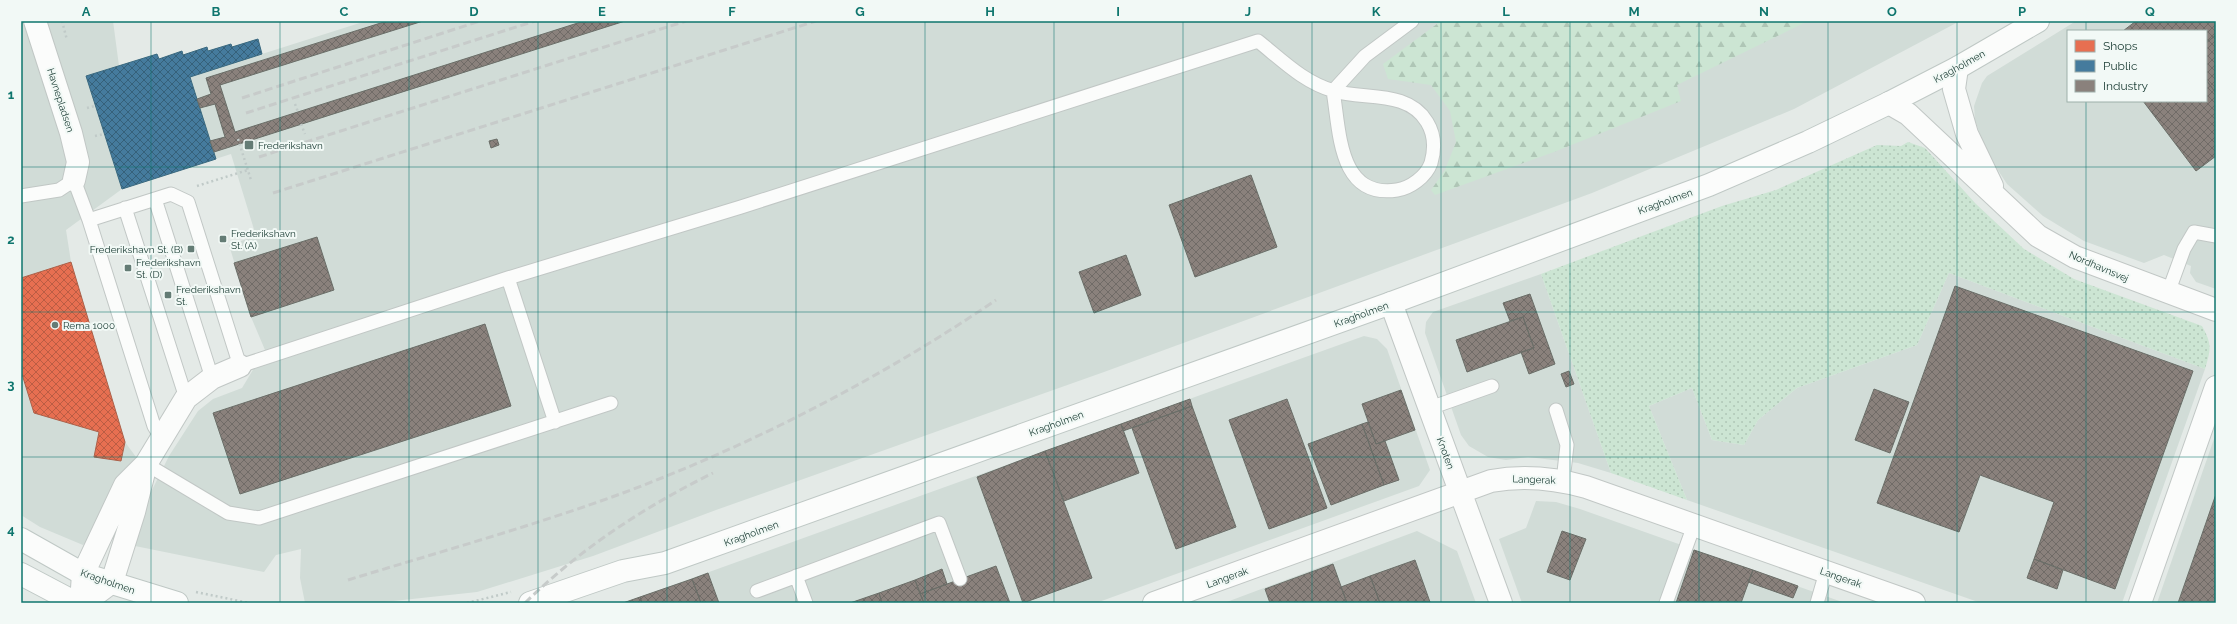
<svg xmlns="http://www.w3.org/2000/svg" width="2237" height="624" viewBox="0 0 2237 624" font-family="Raleway,sans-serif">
	<defs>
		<pattern id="grass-dots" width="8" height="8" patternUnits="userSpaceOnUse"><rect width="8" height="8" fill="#cce5d3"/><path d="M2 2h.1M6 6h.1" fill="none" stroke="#afc6b6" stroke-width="1.8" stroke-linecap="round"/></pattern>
		<pattern id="forest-firs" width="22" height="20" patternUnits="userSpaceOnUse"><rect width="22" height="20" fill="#cce5d3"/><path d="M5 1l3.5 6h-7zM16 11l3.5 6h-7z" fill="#afc6b6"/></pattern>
		<pattern id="shops-cross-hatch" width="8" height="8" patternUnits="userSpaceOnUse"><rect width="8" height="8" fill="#e76f51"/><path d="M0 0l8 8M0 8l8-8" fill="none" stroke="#bb5d44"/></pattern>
		<pattern id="public-cross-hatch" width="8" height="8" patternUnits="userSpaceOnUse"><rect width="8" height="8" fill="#457b9d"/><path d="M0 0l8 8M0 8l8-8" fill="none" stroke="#36617a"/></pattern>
		<pattern id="industry-cross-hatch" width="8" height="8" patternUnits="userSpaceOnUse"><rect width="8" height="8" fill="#8a817c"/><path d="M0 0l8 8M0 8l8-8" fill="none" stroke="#706b67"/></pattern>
	</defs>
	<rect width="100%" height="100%" fill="#e4eae7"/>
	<path fill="#d1dcd7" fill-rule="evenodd" d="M21,21H113L119,66L157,54L159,59L182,51L183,55L208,51L231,44L232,47L258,39L262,54L366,21H1960L1794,109L1592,193L1104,372L716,510L593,556L477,592L375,603H305L300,578L301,549L276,555L264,572L135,546L149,496L169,456L198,411L213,399L242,388L265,350L251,317L229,245L256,236L231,154L122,189L66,230L71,262L125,442L136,457L94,535L83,545L40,527L21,515Z
		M2076,21H2216V289L2196,282L2190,273L2191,266L2164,255L2144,263L2084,241L2043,216L2007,184L1986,152L1975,120L1974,106L1982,83L1987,76ZM2068,31H2206V101H2068Z
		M1949,273L2205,369L2122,603H1981L1687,500L1649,406L1692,388L1712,440L1744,445L1758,420L1797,388L1917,345Z
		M1541,274L1611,473L1578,463L1528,457L1506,460L1488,457L1469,446L1461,435L1425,333L1426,322L1433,312Z
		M1364,336L1377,339L1387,349L1430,470L1419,486L1096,603H623Z
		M2216,433V603H2157Z
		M1536,501L1556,502L1580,509L1845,603H1522L1499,539L1526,528Z
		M1417,531L1457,551L1476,603H1224Z"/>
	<path fill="url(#grass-dots)" d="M1908,142L1925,148L1976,204L2024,249L2074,279L2202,326C2212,344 2211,349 2205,369L1949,273L1917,345L1797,388L1758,420L1744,445L1712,440L1692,388L1649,406L1687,500L1611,473L1541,274L1722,206L1776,190L1877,145L1901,146Z"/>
	<path fill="url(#forest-firs)" d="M1441,21H1808L1677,85L1681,101L1554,152L1435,195L1431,190L1445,170L1456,142L1450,111L1431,85L1388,79L1383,64Z"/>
	<path fill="url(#shops-cross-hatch)" stroke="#ab614a" d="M71,262L125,442L121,461L94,457L99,432L34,413L21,371V278Z"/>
	<path fill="url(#public-cross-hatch)" stroke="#3a697f" d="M258,39L262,54L190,77L216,159L122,189L86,76L157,54L159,59L182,51L183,55L207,47L208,51L231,44L232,47Z"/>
	<path fill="url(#industry-cross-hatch)" stroke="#6a6e68" d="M387,21H423L220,85L235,132L584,21H625L214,152L210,141L225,137L215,104L200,108L197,99L211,94L206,78Z
		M2136,21H2216V35L2206,43V31H2123Z
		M2216,35V93L2206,80V43Z
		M2206,80L2216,93V156L2196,171L2143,101H2206Z
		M497,139L499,145L491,148L489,141Z
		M1251,175L1277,247L1195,277L1169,205Z
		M317,237L334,290L251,317L234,263Z
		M1126,255L1141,295L1094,313L1079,272Z
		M1955,286L2193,371L2115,589L2034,559L2054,502L1980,475L1959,532L1877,503Z
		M1530,294L1555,364L1529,374L1521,352L1534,348L1523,317L1510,321L1503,303Z
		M1523,317L1534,348L1467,372L1456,340Z
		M485,324L511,406L240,494L213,413Z
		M1569,371L1574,384L1566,387L1561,374Z
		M1874,389L1909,402L1890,453L1855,440Z
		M1401,390L1415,430L1376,444L1362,404Z
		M1190,399L1192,406L1123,431L1121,424Z
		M1287,399L1327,508L1269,529L1229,420Z
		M1192,406L1236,527L1176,549L1132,428Z
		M1368,422L1376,444L1385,441L1399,480L1384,485L1362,424Z
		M1121,424L1139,473L1064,501L1045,451Z
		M1362,424L1384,485L1331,505L1308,444Z
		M1045,451L1092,578L1023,603L977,477Z
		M2216,494V603H2178Z
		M1562,531L1586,539L1570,580L1547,572Z
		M1694,550L1753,570L1741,603H1676Z
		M2034,559L2063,570L2057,589L2027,578Z
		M1415,560L1430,602L1380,603L1370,576Z
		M1333,564L1347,603H1270L1265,589Z
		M996,566L1010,603H924L920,594Z
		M942,569L947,584L920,594L915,580Z
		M1753,570L1798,586L1793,598L1748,582Z
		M708,573L719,603H701L692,579Z
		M1370,576L1380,603H1347L1341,587Z
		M692,579L701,603H642L640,597Z
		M915,580L924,603H882L879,593Z
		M879,593L882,603H850Z
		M640,597L642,603H623Z"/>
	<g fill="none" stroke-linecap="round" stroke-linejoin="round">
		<defs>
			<path id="lane" d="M1333,91L1365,56L1412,21
				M21,196L59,190L74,180L89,220L154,426L162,439
				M155,199L212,378
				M125,208L186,398
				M89,220L171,194L188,202L240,366L508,278L741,207L1258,41C1282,60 1303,82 1334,91C1365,100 1408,90 1427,122C1435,135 1435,149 1431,163C1426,177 1410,188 1397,190C1338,199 1340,131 1333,91
				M508,278L555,422
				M2168,293L2184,249L2194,232L2216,236
				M1430,408L1492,386
				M1556,410L1567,445L1563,481
				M146,464L228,513L259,518L611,403
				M796,576L806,603
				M757,591L939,523L960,579
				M1666,603L1694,525
				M1817,603L1826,572"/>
			<path id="street" d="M35,21L71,133L78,162L74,180
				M1957,68L1954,89L1967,134L1992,186
				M1889,103L1908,114L2038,236L2075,257L2216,310
				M1391,303L1501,603
				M81,603L83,574L125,485L146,464L186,398L212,378L240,366
				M84,603L112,582L134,512L146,464
				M1154,603L1491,481C1524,475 1554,478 1586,487L1914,603
				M2140,603L2216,387"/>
			<path id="secondary" d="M21,539L83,574L177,603
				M21,574L76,603
				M530,603L623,571L665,563L1391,303L1709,185L1808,142L1889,103L1957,68L2038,21"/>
		</defs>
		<use href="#lane" stroke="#c1c7c5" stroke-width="15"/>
		<use href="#street" stroke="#c1c7c5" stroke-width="24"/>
		<use href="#secondary" stroke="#bfc8c5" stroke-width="24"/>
		<path stroke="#c0cac8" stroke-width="2.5" stroke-dasharray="2 3" stroke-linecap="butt" d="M62,21L67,40
			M295,104L298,112
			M87,108L95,106
			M301,124L305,134
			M95,136L104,134
			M238,139L251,180
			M197,186L248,170
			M196,592L249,603
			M467,603L511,592"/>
		<use href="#lane" stroke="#fbfcfb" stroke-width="13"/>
		<use href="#street" stroke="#fbfcfb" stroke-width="22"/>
		<use href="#secondary" stroke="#fbfcfb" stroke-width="22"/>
		<path stroke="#c7cbca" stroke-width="3" stroke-dasharray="8 4" stroke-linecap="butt" d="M242,98L480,21
			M246,113L535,21
			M259,157L686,21
			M273,193L816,21
			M348,580C439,552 533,526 623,493C754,444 881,378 996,300
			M525,603C580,549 644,507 713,473"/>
	</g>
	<path fill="none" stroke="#0f766e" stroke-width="1" stroke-opacity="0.55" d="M151,21V603M280,21V603M409,21V603M538,21V603M667,21V603M796,21V603M925,21V603M1054,21V603M1183,21V603M1312,21V603M1441,21V603M1570,21V603M1699,21V603M1828,21V603M1957,21V603M2086,21V31M2086,101V603M21,167H2216M21,312H2216M21,457H2216"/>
	<g fill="#647c75" stroke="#f2f9f6" stroke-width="1.5">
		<rect x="244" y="140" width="10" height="10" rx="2"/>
		<rect x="219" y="235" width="8" height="8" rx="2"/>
		<rect x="187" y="245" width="8" height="8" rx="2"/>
		<rect x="124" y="264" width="8" height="8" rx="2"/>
		<rect x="164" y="291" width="8" height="8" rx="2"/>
		<circle cx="55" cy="325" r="4"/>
	</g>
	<g text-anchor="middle" stroke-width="4" stroke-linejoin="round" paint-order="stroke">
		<g font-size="10" fill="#1f4038" stroke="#f2f9f6">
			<text transform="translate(1959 66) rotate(-29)" y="4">Kragholmen</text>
			<text transform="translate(61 100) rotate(72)" y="4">Havnepladsen</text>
			<text transform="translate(1665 201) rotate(-20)" y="4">Kragholmen</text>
			<text transform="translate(2099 266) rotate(23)" y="4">Nordhavnsvej</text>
			<text transform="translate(1361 314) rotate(-20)" y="4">Kragholmen</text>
			<text transform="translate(1056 423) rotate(-20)" y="4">Kragholmen</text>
			<text transform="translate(1446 453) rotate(70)" y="4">Knoten</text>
			<text transform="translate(1534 479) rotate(2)" y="4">Langerak</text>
			<text transform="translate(751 533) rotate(-20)" y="4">Kragholmen</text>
			<text transform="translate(1227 577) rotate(-20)" y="4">Langerak</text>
			<text transform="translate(1841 577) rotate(19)" y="4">Langerak</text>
			<text transform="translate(108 581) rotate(19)" y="4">Kragholmen</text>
		</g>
		<g font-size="10" fill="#1f4038" stroke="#f2f9f6" text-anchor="start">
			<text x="258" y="149">Frederikshavn</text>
			<text x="231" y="237">Frederikshavn<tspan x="231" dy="12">St. (A)</tspan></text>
			<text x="183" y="253" text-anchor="end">Frederikshavn St. (B)</text>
			<text x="136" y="266">Frederikshavn<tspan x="136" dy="12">St. (D)</tspan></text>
			<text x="176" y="293">Frederikshavn<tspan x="176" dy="12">St.</tspan></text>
			<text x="63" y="329">Rema 1000</text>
		</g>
	</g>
	<rect width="2237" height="624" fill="none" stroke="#f2f9f6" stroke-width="44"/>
	<rect x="2067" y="30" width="140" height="72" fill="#f2f9f6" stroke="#9eafaa"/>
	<rect x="2075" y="40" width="20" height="12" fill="#e76f51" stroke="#9eafaa"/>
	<text x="2103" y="50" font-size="12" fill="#1f4038">Shops</text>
	<rect x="2075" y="60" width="20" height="12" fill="#457b9d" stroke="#9eafaa"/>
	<text x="2103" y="70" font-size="12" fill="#1f4038">Public</text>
	<rect x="2075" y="80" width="20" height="12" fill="#8a817c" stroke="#9eafaa"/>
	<text x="2103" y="90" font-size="12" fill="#1f4038">Industry</text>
	<rect x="22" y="22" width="2193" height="580" fill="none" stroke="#0f766e" stroke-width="1.5"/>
	<g font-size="13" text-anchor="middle" font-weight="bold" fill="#0f766e">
		<text x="86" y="16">A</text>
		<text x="216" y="16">B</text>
		<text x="344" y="16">C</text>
		<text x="474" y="16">D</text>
		<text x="602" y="16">E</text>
		<text x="732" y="16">F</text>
		<text x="860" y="16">G</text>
		<text x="990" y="16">H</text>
		<text x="1118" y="16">I</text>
		<text x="1248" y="16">J</text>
		<text x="1376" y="16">K</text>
		<text x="1506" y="16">L</text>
		<text x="1634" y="16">M</text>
		<text x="1764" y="16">N</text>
		<text x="1892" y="16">O</text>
		<text x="2022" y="16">P</text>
		<text x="2150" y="16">Q</text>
		<text x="11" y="99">1</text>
		<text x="11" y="244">2</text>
		<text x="11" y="389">3</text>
		<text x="11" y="534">4</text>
	</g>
</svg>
